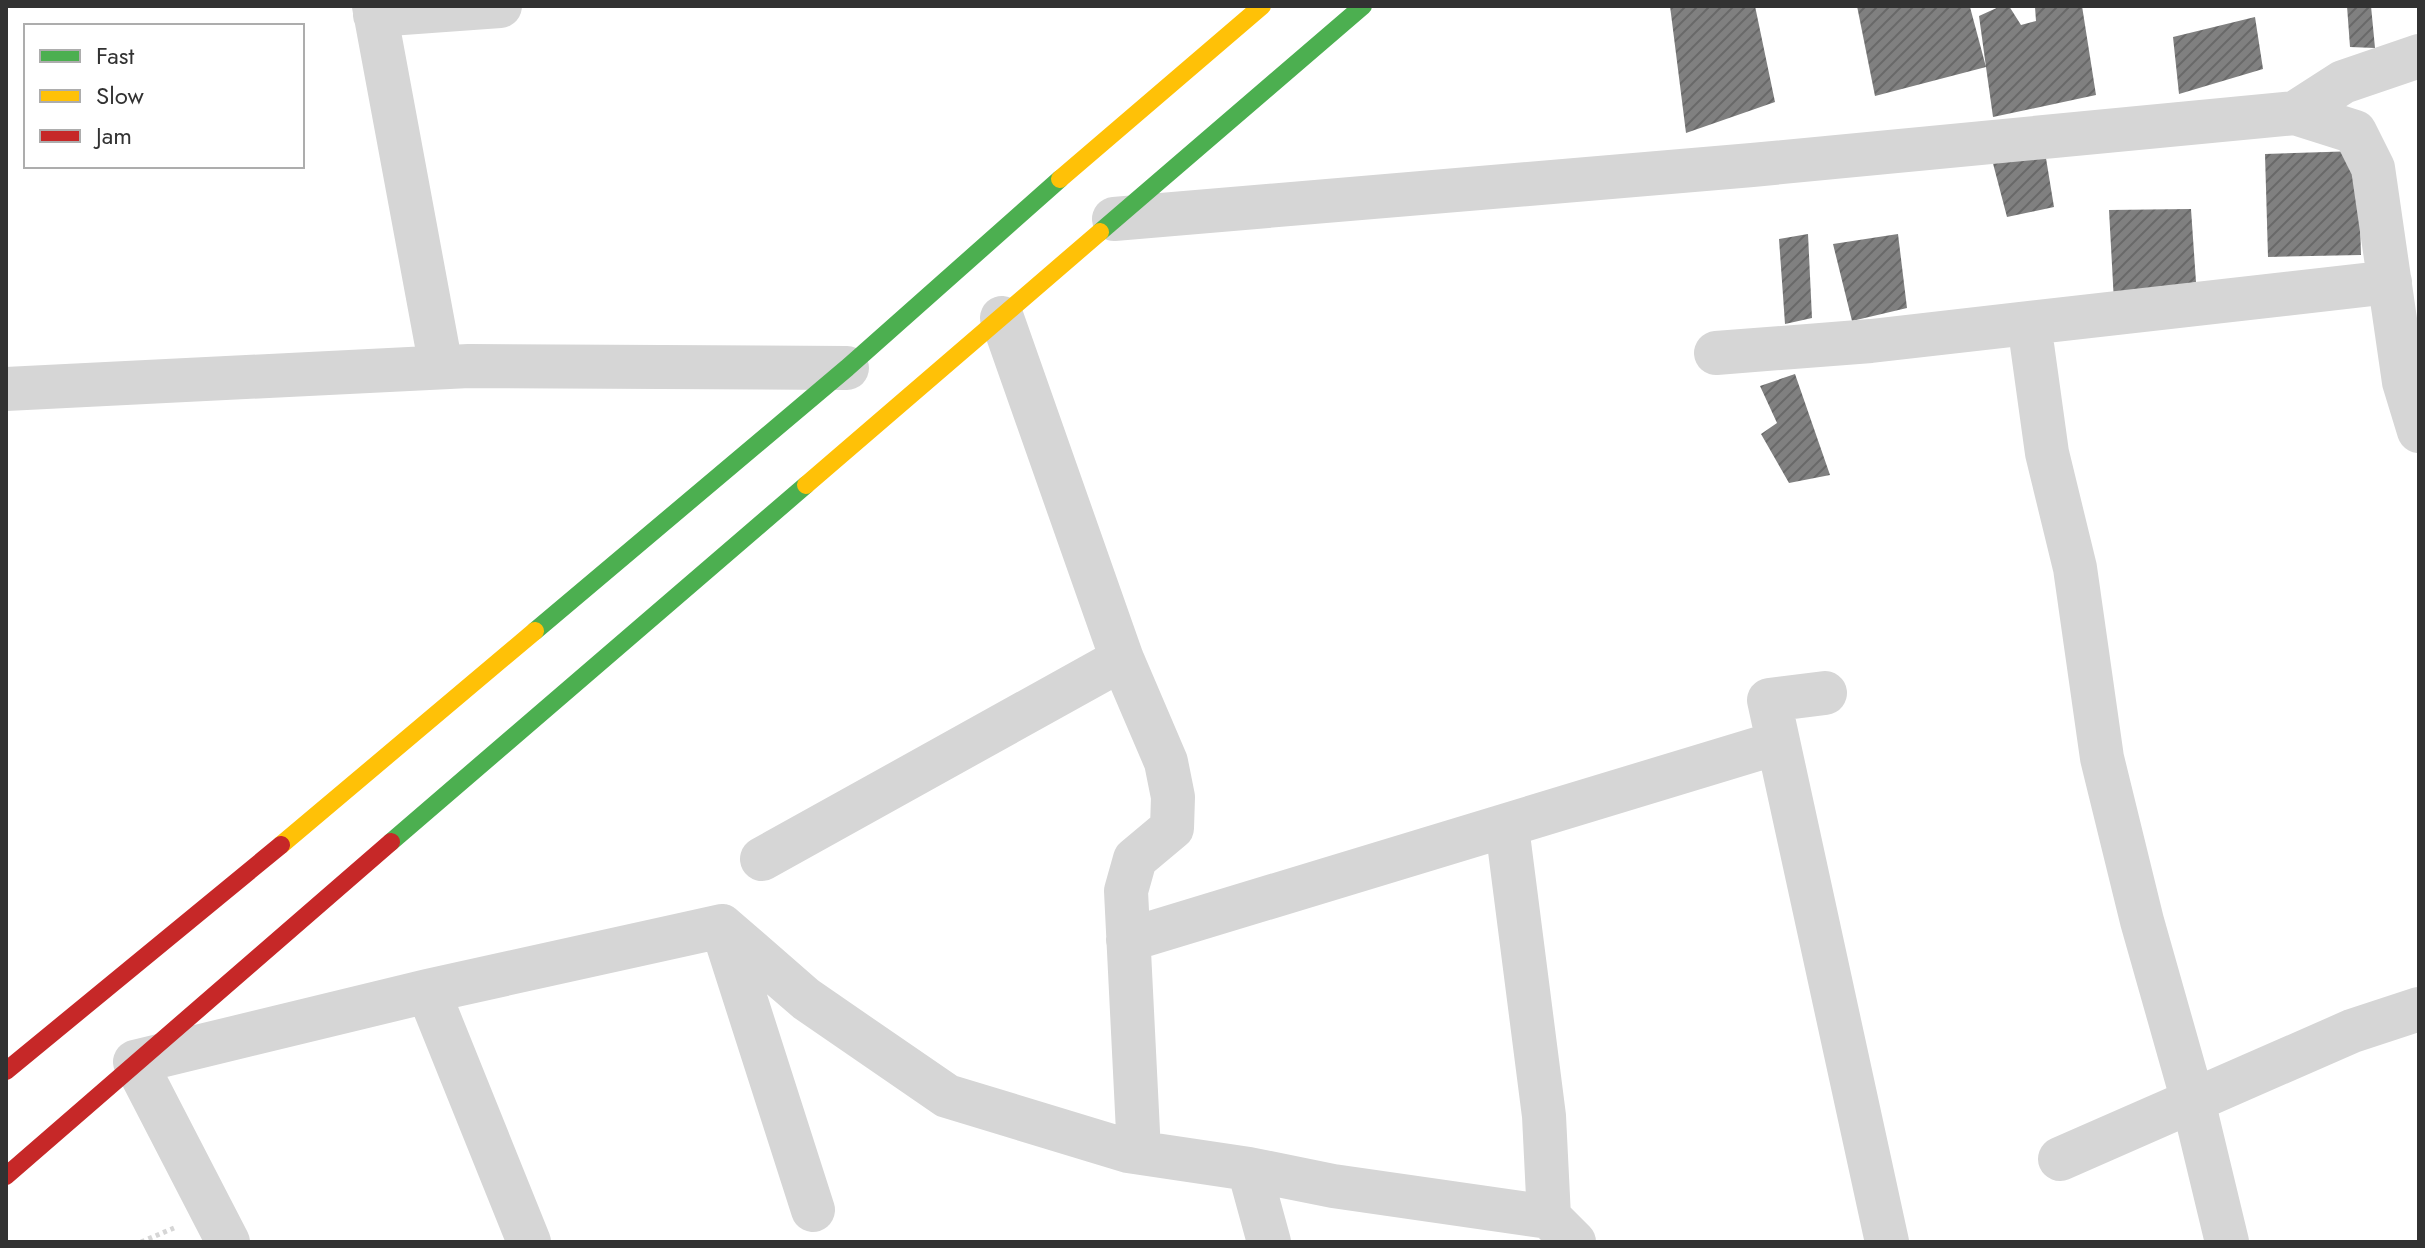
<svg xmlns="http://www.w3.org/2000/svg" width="2425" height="1248" viewBox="0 0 2425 1248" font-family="Jost,sans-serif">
	<defs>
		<pattern id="building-hatch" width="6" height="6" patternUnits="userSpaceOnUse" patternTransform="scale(2)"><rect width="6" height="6" fill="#808080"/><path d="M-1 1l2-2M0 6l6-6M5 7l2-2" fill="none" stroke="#696969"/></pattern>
	</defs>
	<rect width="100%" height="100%" fill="#fff"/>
	<path fill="url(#building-hatch)" d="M1670,6H1755L1775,102L1686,133Z
		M1857,6L1970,7L1986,67L1979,16L2001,6H2009L2021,25L2036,21L2035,7L2082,6L2096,95L1993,117L1986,67L1875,96Z
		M2347,6H2371L2375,48L2350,47Z
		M2255,17L2263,69L2179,94L2173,37Z
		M2044,146L2054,207L2007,217L1990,152Z
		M2358,151L2361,255L2268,257L2265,154Z
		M2191,209L2196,282L2114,302L2109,210Z
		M1808,234L1812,318L1785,324L1779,239Z
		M1898,234L1907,308L1852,321L1833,244Z
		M1795,374L1830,475L1789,483L1761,434L1777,423L1760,386Z"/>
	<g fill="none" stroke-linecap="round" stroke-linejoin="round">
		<path stroke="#d6d6d6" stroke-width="5" stroke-dasharray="4 4" stroke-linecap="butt" d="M141,1242L174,1228"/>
		<path stroke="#d6d6d6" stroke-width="44" d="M374,6L441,367
			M375,15L500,6
			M2295,113L2355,132L2373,168L2404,382L2419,431
			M1114,219L1752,165L2295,113L2343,82L2419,56
			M1002,318L1122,659L1166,762L1173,797L1172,828L1135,859L1126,891L1139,1152
			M2029,323L2047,453L2075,568L2102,758L2142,921L2193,1101L2227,1242
			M1716,353L1871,341L2390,282
			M6,389L469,366L847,368
			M1825,693L1769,700L1887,1242
			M1507,827L1544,1116L1549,1217
			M762,859L1122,659
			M722,926L813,1210
			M1128,940L1777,743
			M428,991L529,1242
			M2060,1159L2352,1031L2419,1009
			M1249,1169L1269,1242
			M228,1242L135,1062L428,991L722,926L806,999L947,1096L1128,1151L1249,1169L1333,1186L1549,1217L1574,1242"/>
		<path stroke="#4caf50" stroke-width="18" d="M1100,232L1363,6
			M535,631L847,368L1060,179
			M391,842L806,485"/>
		<path stroke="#ffc107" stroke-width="18" d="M1060,179L1262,6
			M806,485L1100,232
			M281,845L535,631"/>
		<path stroke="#c62828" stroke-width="18" d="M6,1071L281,845
			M6,1176L391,842"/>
	</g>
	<rect width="2425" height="1248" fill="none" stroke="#323232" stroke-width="16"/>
	<rect x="24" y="24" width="280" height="144" fill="#ffffff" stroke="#adadad" stroke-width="2"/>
	<rect x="40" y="50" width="40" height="12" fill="#4caf50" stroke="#adadad" stroke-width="2"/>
	<text x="96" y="64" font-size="24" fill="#323232">Fast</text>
	<rect x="40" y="90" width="40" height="12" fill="#ffc107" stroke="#adadad" stroke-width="2"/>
	<text x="96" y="104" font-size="24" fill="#323232">Slow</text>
	<rect x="40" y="130" width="40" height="12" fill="#c62828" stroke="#adadad" stroke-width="2"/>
	<text x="96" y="144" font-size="24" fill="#323232">Jam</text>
</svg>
